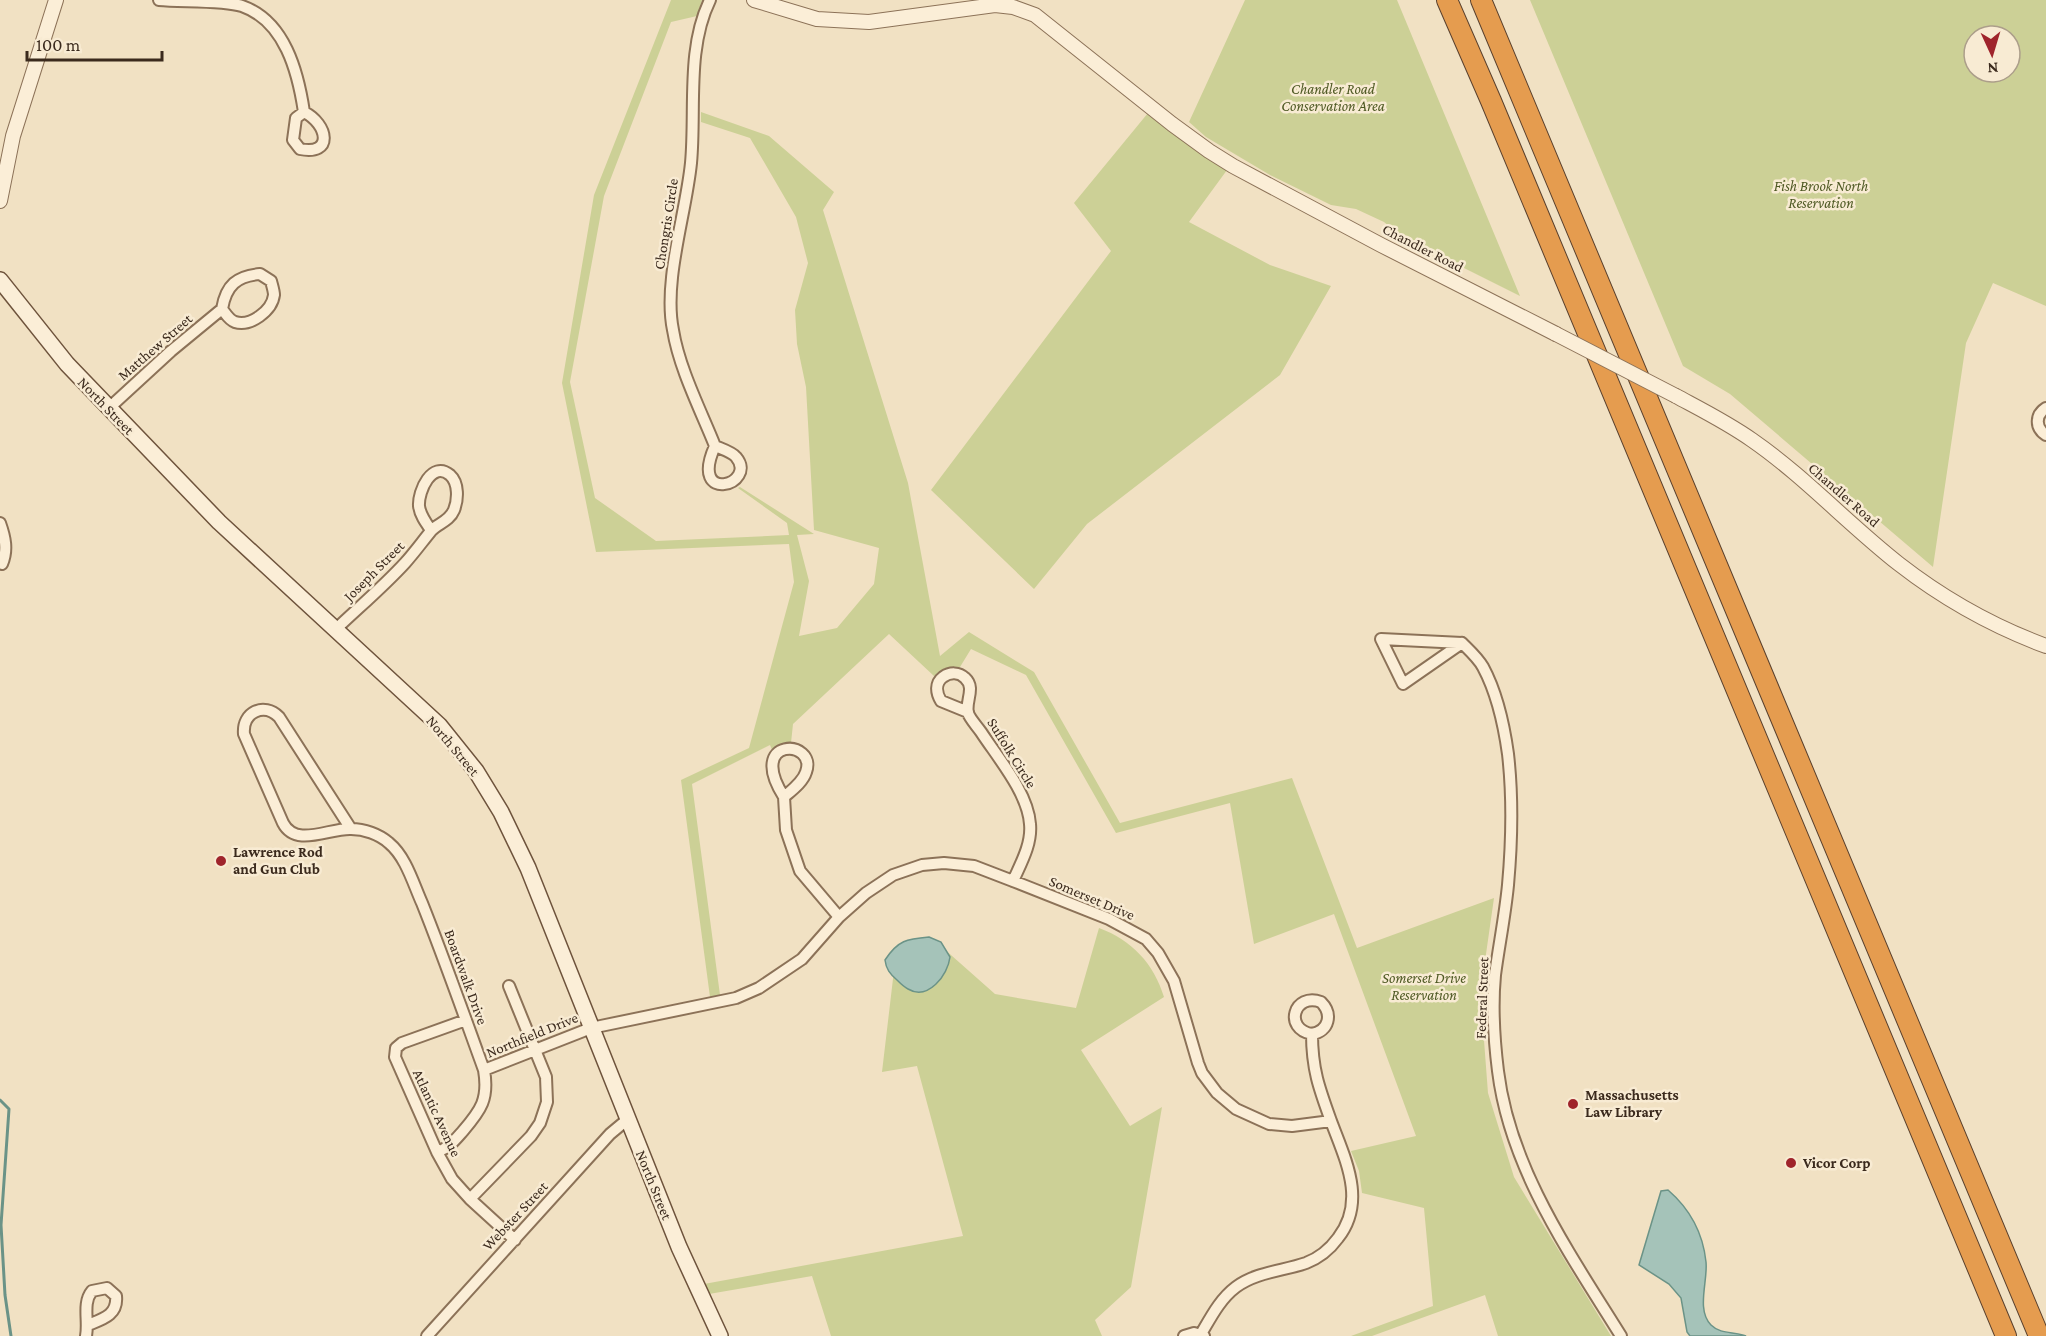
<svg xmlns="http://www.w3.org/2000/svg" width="2046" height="1336" viewBox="0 0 2046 1336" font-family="'Crimson Pro',serif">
	<rect width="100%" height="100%" fill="#f1e1c3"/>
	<path fill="#ccd096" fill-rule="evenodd" d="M671,0H702L697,16L671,22L604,196L570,382L595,498L656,541L789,535L787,523L738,488L740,487L814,534L797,535L809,581L799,636L837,628L874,584L879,548L814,530L806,387L797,344L795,310L808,263L796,217L750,138L701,122V112L769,136L834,192L823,210L908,483L940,656L969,632L1034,672L1120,823L1292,778L1357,948L1494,898L1483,975L1482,1014L1488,1093L1514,1177L1611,1336H1498L1485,1295L1372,1336H1351L1433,1306L1424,1208L1362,1193L1359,1171L1351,1151L1416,1136L1334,914L1254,944L1230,803L1116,833L1026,675L971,649L960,667L945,668L934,676L889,634L793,724L791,743L781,745L773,752L770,745L692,784L720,995L710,997L681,780L749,748L794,582L789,544L596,552L562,383L594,195Z
		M1245,0H1397L1520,296L1402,237L1384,222L1356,209L1331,205L1270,175L1206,137L1189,122Z
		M1530,0H2046V306L1993,283L1966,343L1933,567L1730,394L1683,366ZM1974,36H2010V72H1974Z
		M1148,113L1227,170L1189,222L1270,265L1331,286L1280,375L1087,524L1034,589L931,490L1111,251L1074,203Z
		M1099,928C1132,940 1154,964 1164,997L1081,1050L1130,1126L1162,1107L1131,1287L1095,1320L1102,1336H831L812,1276L709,1294L704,1284L963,1236L917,1066L882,1072L897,945L934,940L995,994L1076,1008Z"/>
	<path fill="#a5c3b9" stroke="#6b9387" stroke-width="1.5" d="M929,937L941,942L950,957C948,975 928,1001 908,989C904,987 900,983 897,980C890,974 886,969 885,960C898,940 907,939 929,937Z
		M1668,1190C1690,1209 1703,1233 1706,1262C1708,1281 1696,1310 1711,1325C1721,1335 1735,1331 1746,1336H1690L1687,1332L1681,1298L1669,1284L1639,1265L1661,1191Z"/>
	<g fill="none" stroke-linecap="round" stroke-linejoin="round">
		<path stroke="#6b9387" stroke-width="3" d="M0,1100L9,1109L1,1225L5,1295L11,1336"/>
		<defs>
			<path id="minor" d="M159,0C181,2 224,0 242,6C285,21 298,72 304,112
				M710,0C686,49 696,110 691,163C686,214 663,281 673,330C679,368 701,411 715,446C722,449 732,452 736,457C759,484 688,506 715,446
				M304,112C328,124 334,156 300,149L293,140L296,118Z
				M109,408L171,351L222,309C226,314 229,320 235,322C250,327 272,311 274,295C274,291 272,285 271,281L260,274C237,276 226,285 222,309
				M2046,408C2035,415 2035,428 2046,435
				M0,523C5,537 8,550 2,564
				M335,630C358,608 383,587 405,563C414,553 422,542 431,531C438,523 449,522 454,510C458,500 459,483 450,475C432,460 418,491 419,506C420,515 426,523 431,530
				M1462,643L1381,639L1403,684L1462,643C1469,650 1478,658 1483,667C1497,693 1504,725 1508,754C1513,798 1512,841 1508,885C1505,916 1499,945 1495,975C1492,1007 1494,1039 1498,1071C1510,1169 1570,1254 1621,1336
				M968,712L941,701C936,693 935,683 943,677C950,672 959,672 965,678C976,688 965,701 968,713C970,719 977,726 981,732C998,758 1028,793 1030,824C1032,844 1021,863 1013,881
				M784,797C745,736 818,739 806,772C803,782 792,790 784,797L786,830L800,871L839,917
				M351,829L279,717C264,702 242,712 244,734L283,823C296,848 329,828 351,829C364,829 379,834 389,843C406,857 413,883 422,903C444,958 464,1015 484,1070C489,1099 481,1110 463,1131C455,1140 449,1148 437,1152
				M466,1020L402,1043L396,1048L395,1057L437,1152L452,1179L470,1199L515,1240
				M1312,1034C1283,1029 1294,992 1321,1002C1333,1014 1329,1031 1312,1034C1312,1069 1319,1088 1331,1121
				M484,1070L591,1028L736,998L759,988L802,959L839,917L866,893L893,875L922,865L944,863L974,866L1013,881L1109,919L1146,939L1158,953L1174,981L1198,1063L1202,1073L1217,1093L1236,1109L1269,1124L1292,1126L1331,1121C1345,1159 1367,1201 1338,1238C1330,1249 1319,1258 1306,1263C1283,1271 1256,1272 1236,1287C1220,1299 1211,1317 1201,1334
				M470,1199L531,1136L540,1123L547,1102L546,1077L509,986
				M86,1336C89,1321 82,1303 92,1291L107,1288L116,1296C118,1315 103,1319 88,1325
				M427,1336L610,1134L628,1119
				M1184,1336L1194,1333L1204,1336"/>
			<path id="tertiary" d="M754,0L817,19L869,22L995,5L1013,7L1035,15L1172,124L1209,151L1233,166L1381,245L1556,334
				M0,201L13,136L56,0
				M1676,396C1702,410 1728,423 1752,440C1804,476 1848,524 1899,564C1944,599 1992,626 2046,646"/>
			<path id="secondary" d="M0,280L67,364L219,522L439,725L476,771L501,812L528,868L679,1247L720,1336"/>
			<path id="motorway" d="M1447,0L1491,101L2006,1336
				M1481,0L2039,1336"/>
		</defs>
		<use href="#minor" stroke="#8c7258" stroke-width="14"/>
		<use href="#tertiary" stroke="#8c7258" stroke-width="16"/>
		<use href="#secondary" stroke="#6e533c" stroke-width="18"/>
		<use href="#motorway" stroke="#5a402d" stroke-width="22"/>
		<use href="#minor" stroke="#fbeed7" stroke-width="10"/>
		<use href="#tertiary" stroke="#fbeed7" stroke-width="14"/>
		<use href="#secondary" stroke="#fbeed7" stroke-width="15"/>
		<use href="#motorway" stroke="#e59c4f" stroke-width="20"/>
		<defs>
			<path id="tertiary-bridge" d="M1556,334L1676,396"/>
		</defs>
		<use href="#tertiary-bridge" stroke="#8c7258" stroke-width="16" stroke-linecap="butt"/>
		<use href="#tertiary-bridge" stroke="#fbeed7" stroke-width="14"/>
	</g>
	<g fill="#9f242b" stroke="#f8ebd3" stroke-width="2">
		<circle cx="221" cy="861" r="6"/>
		<circle cx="1573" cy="1104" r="6"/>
		<circle cx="1791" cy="1163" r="6"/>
	</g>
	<g text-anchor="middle" stroke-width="5" stroke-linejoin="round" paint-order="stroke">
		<g font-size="15" font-style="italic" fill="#4e5923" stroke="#f8ebd3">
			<text x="1333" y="94">Chandler Road<tspan x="1333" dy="17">Conservation Area</tspan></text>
			<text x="1821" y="191">Fish Brook North<tspan x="1821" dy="17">Reservation</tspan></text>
			<text x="1424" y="983">Somerset Drive<tspan x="1424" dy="17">Reservation</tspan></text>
		</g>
		<g font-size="15" fill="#3b2a1d" stroke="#f8ebd3">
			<text transform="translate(666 224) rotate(-81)" y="5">Chongris Circle</text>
			<text transform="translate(1423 248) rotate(27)" y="5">Chandler Road</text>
			<text transform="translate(155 347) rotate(-41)" y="5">Matthew Street</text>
			<text transform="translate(106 406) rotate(46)" y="5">North Street</text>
			<text transform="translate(1844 495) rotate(41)" y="5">Chandler Road</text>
			<text transform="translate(374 571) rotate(-45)" y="5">Joseph Street</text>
			<text transform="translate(453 746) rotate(50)" y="5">North Street</text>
			<text transform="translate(1012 753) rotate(58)" y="5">Suffolk Circle</text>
			<text transform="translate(1092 898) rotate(23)" y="5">Somerset Drive</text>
			<text transform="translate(466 977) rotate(70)" y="5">Boardwalk Drive</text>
			<text transform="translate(1482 998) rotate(-88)" y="5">Federal Street</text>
			<text transform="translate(532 1035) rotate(-22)" y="5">Northfield Drive</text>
			<text transform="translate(437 1113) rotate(65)" y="5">Atlantic Avenue</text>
			<text transform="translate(654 1185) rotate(68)" y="5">North Street</text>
			<text transform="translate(515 1216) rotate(-47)" y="5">Webster Street</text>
		</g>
		<g font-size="15" font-weight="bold" fill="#3b2a1d" stroke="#f8ebd3" text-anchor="start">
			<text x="233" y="857">Lawrence Rod<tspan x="233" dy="17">and Gun Club</tspan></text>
			<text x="1585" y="1100">Massachusetts<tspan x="1585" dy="17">Law Library</tspan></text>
			<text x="1803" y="1168">Vicor Corp</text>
		</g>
	</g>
	<g transform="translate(1992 54) rotate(176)"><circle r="28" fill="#f8ebd3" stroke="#ac9e8a" stroke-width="1.5"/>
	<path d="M0-4.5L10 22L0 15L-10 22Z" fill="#9f242b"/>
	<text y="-9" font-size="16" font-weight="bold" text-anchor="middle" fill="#3b2a1d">N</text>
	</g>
	<path d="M27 51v9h135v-9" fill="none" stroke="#3b2a1d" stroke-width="3"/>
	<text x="36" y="51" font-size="18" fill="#3b2a1d" stroke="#f8ebd3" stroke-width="4.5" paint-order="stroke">100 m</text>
</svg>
